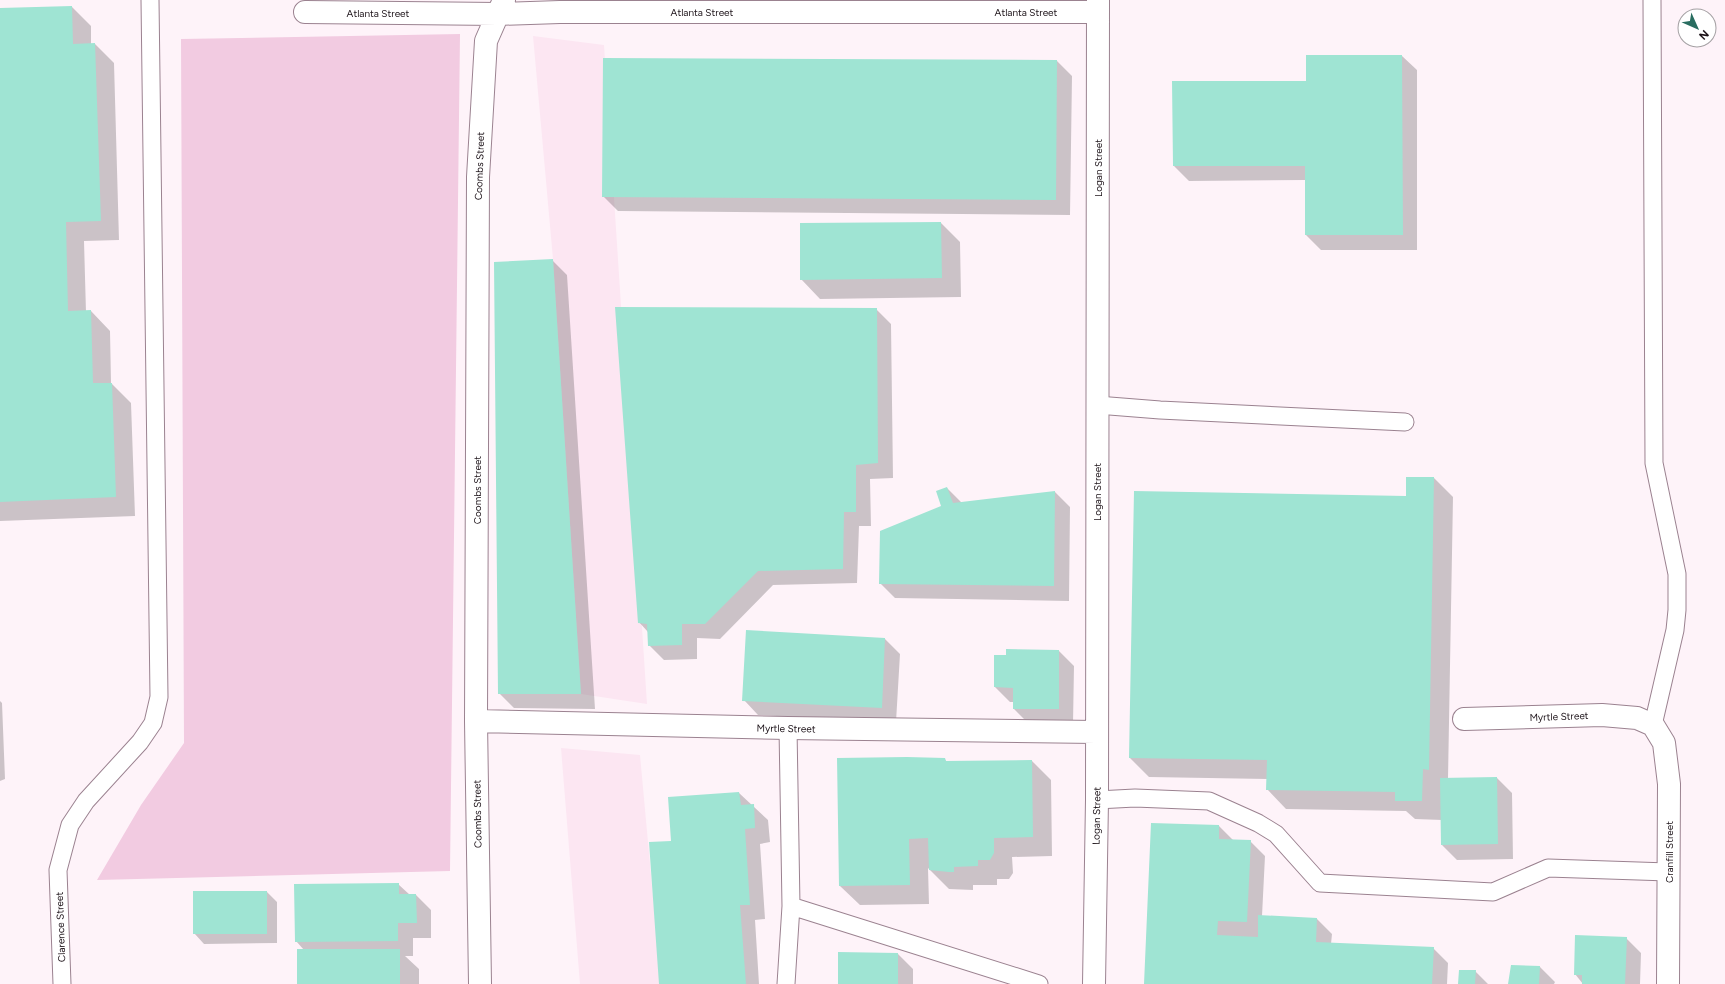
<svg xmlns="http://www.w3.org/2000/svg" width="1725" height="984" viewBox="0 0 1725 984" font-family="Figtree,sans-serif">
	<rect width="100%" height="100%" fill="#fef3f9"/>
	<path fill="#fce6f2" d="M533,36L604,45L647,704L581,694L553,259Z
		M561,748L640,755L661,984H580Z"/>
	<path fill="#f2cbe1" d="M460,34L450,871L97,880L141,805L184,743L181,39Z"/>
	<path fill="#0003" d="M72,7L91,26V44H95L114,63L119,240L84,241L86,312L91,311L110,331L111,383L131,403L135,516L0,521V9Z
		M1402,56L1417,70V250H1321L1306,235V180L1189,181L1174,166Z
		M1057,61L1072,76L1070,215L618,211L603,196Z
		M941,223L960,242L961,297L820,299L801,279Z
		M552,260L567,275L595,709L514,708L499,693Z
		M876,309L891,324L893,478L870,479L871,526H859L857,583L773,585L720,639L697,638V659L664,660L649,645L648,632L639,622Z
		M1407,478H1434L1453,497L1448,779L1497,778L1512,793L1513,859L1457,860L1442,845V820L1415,819L1406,811L1286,809L1267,789V779L1149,777L1130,758L1407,498Z
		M947,488L962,503L1055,492L1070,507L1069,601L895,598L880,583L942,507Z
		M885,639L900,654L896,722L758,715L744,700Z
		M1059,651L1074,666L1073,724H1029L1014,709V702H1010L995,687Z
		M0,701L2,703L5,779L0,781Z
		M944,759L947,762L1032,761L1051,780L1052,856L1012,857L1013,873L1009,879H997V885H973V890L949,889L928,868L929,904L860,905L840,886Z
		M739,793L768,820L770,842L760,844L765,919L755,920L759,984H660L672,842Z
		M1219,826L1233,840L1250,841L1265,856L1262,916L1317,919L1332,934L1331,944L1433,948L1448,963L1447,984H1145Z
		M398,884L410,895H416L431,910V938H413V956H405L419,969V984H298L304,950L296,941Z
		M267,892L277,902V943L204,944L194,933Z
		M1626,938L1641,953L1640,984H1583L1575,974Z
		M898,954L913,969V984H839Z
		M1540,967L1555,982L1554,984H1509Z
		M1475,971L1488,984H1459Z"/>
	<path fill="#9fe4d3" d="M72,6L73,44L95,43L101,221L66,222L68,311L91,310L93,383H112L116,497L0,502V8Z
		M1306,55H1402L1403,235H1305V166H1173L1172,81H1306Z
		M603,58L1057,60L1056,200L602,197Z
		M941,222L942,278L800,280V223Z
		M553,259L581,694H498L494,262Z
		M615,307L877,308L878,463L856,465V512H844L843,569L758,571L705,624H682V645L648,646L647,624L638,623Z
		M1406,477H1434L1429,770L1423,769L1422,801H1395V792L1266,790L1267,760L1129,758L1134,491L1406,496Z
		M947,487L953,503L1055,491L1054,586L879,584L880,531L941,506L936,491Z
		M746,630L885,638L882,708L742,701Z
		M1006,649L1059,650V709H1013V688L994,687V655H1006Z
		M907,757L945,758L946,761L1032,760L1033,837L994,838V853L990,860H978V866L954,867V872H949L929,870L928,838L909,839L910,885L839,886L837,758Z
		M1497,777L1498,844L1441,845L1440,778Z
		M739,792L741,805L754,804L755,828L745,829L750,905H740L746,984H659L649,842L671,841L668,797Z
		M1151,823L1219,825V839L1251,840L1247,922L1218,921L1217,935L1258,937V915L1317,918L1316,942L1434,947L1432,984H1144Z
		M399,883V894H416L417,923H398V941L295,942L294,884Z
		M193,891H267V934H193Z
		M1575,935L1627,937L1625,984H1582V975H1574Z
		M297,949H400V984H297Z
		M838,952L898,953V984H838Z
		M1511,965L1540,966L1539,984H1508Z
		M1459,970H1476L1475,984H1458Z"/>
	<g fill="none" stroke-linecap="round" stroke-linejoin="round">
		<defs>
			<path id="service" d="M1652,0L1654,463L1677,574V610L1675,630L1653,725
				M1097,405L1160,410L1405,422
				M788,728L791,906L1039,984
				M1097,800L1135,798L1209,801L1258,823L1276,834L1320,883L1493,892L1548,868L1668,872
				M62,984L58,870L70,825L86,801L140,742L153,723L159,697L150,0
				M786,984L791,906"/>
			<path id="minor" d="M305,12L498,14L560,12H1098
				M1464,719L1602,715L1637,718L1653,725L1664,743L1669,784L1668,984
				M476,721L788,728L1096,732
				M480,984L476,721L478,177L486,41L504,0
				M1094,984L1097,800L1098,0"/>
		</defs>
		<use href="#service" stroke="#9b8290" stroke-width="19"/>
		<use href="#minor" stroke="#9b8290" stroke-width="24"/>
		<use href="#service" stroke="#fff" stroke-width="17"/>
		<use href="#minor" stroke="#fff" stroke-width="22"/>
	</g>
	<g text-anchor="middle" stroke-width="3.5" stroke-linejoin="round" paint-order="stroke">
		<g font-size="10" fill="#1c1218" stroke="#fff">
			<text x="702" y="16">Atlanta Street</text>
			<text x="1026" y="16">Atlanta Street</text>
			<text x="378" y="17">Atlanta Street</text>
			<text transform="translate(479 166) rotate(-88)" y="4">Coombs Street</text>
			<text transform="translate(1098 168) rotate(-90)" y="4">Logan Street</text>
			<text transform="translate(477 490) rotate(-90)" y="4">Coombs Street</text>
			<text transform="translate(1097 492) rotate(-90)" y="4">Logan Street</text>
			<text transform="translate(1559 716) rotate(-2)" y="4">Myrtle Street</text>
			<text transform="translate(786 728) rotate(1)" y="4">Myrtle Street</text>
			<text transform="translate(477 814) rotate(-91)" y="4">Coombs Street</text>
			<text transform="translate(1096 816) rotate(-89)" y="4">Logan Street</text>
			<text transform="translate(1669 852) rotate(-90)" y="4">Cranfill Street</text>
			<text transform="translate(60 927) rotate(-92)" y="4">Clarence Street</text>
		</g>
	</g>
	<g transform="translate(1697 28) rotate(135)"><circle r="19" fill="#ffffff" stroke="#a4a0a3"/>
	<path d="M0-3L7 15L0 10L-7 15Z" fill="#296d60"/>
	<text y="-6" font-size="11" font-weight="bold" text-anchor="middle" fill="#1c1218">N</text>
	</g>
</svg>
